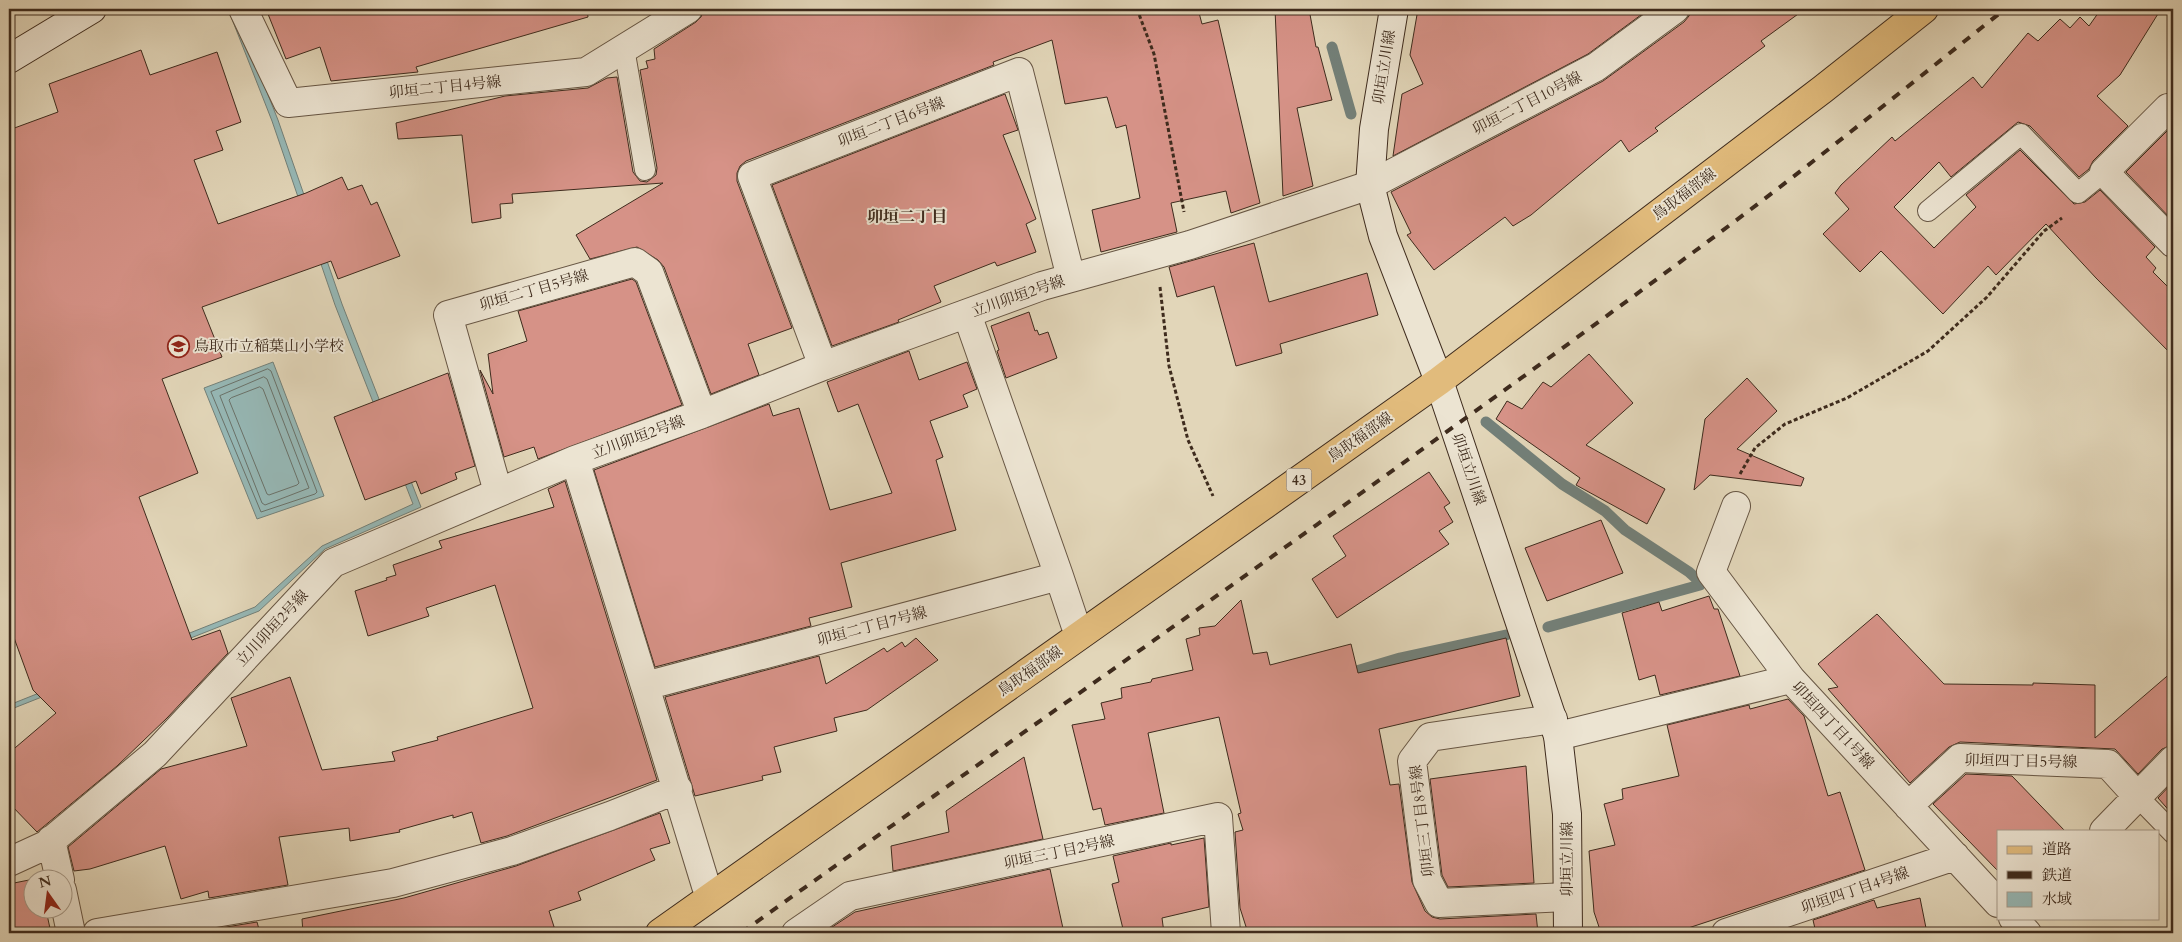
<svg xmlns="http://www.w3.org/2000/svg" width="2182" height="942" viewBox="0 0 2182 942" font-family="Cardo,'Noto Serif JP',serif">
	<rect width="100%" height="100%" fill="#e2d6b9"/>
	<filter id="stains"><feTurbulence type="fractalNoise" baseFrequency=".004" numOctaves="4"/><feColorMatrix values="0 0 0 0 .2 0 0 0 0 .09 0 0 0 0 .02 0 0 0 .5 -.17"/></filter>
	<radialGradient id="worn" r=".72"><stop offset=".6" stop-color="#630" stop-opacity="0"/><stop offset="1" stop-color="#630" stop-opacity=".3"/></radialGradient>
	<path fill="#96b8b6" stroke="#738079" d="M228,9H234L278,120L342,304L421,507L325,549L259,611L9,710V705L255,607L322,546L413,504L335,305L272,121Z
		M273,362L324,496L257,519L204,388Z"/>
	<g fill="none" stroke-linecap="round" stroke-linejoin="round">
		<path stroke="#6a726a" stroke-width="1" d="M268,369L271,371L317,492L315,494L261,512L211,392Z
			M264,377L267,379L309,488L265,505L262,503L220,396Z
			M260,387L263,389L299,483L297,485L269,495L267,494L229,400L231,398Z"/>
		<path stroke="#738079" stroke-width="11" d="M1332,47L1351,114
			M1486,422L1562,484L1605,511L1625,530L1689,572L1700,582
			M1548,627L1700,585
			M1343,675L1400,658L1506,635"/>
	</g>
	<path fill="#d69287" stroke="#3e2b1d" d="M266,9H587L588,17L416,67L418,72L331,81L320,47L286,59Z
		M704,9H1198L1202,24L1218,20L1260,203L1231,213L1226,191L1171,203L1177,232L1101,252L1092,210L1140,198L1126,125L1116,128L1107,97L1065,104L1052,40L993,62L994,65L746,161L740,166L737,173V181L792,328L748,344L759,375L711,394L664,267L658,260L637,247L590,259L576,235L663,183L512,194L513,203L500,204L501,218L472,223L462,135L398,139L396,123L505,96L588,88L607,78L617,77L633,172L640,181L647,182L656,175L657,168L640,70L648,68L646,61L655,59L654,49L696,22L701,17Z
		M1275,9H1309L1316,47H1318L1332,100L1297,108L1313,186L1283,196Z
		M1418,9H1649L1588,54L1393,156L1402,94L1423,84L1410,55Z
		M1690,9H1805L1761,41L1765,46L1655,128L1658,131L1629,152L1621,140L1531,215L1513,226L1505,217L1434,270L1407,235L1411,233L1391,192L1603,81L1684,22L1689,16Z
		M2101,9H2161L2120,75L2097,96L2128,126L2093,161L2089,169L2079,177L2030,126L2018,122L1951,177L1939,162L1894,207L1934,248L1976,207L1966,195L2020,150L2074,204L2085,202L2100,190L2155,247L2146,257L2156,268L2153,272L2173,292V356L2096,278L2046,224L1996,275L1988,266L1943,314L1881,251L1860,272L1823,234L1849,209L1835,193L1841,185L1892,137L1895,141L1973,77L1982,88L2028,33L2038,41L2060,19L2070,28L2080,17L2089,26Z
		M141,50L150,75L217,52L241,122L216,131L223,150L194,160L218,224L306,193L342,177L348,190L362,185L371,205L377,202L400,256L338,279L331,261L202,307L222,357L162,379L198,473L139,497L192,640L220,630L228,653L167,718L117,766L37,832L9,803V753L56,713L33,690L9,624V130L58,112L49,84Z
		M1005,94L1018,130L1003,135L1036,219L1026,224L1036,252L997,266L995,262L934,286L941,302L898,320L899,322L832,346L772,185Z
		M2171,127H2173V221L2126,172Z
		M1254,243L1269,302L1367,273L1378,315L1280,344L1282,353L1236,366L1214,286L1177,297L1169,267Z
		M632,279L636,282L682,405L538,459L534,447L504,457L480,370L493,394L488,354L527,341L518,311Z
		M1029,312L1035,331L1037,330L1039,335L1048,332L1057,358L1006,378L997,351L999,350L991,326Z
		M909,351L919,380L967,362L977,389L963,395L968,407L930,421L943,457L936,460L956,530L841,563L852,607L809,618L811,626L655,667L594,470L769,404L773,416L799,408L830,510L892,493L858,404L838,412L827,382Z
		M1589,354L1633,403L1586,445L1665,489L1647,524L1576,485L1580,478L1496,419L1507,401L1522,409L1543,382L1551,387Z
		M448,373L475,466L455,473L457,479L421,494L416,481L365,500L334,417Z
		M1747,378L1777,411L1737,449L1804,478L1801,486L1710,475L1694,490L1705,419Z
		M1429,472L1450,503L1444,507L1453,522L1439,531L1449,544L1337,618L1312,579L1346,556L1333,536Z
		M565,481L657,780L507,836L481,843L472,812L453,818V815L399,830L400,832L350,841L349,828L279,837L288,885L209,898L208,891L181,899L165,846L90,869L74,871L68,847L161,769L247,746L231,698L290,677L322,770L395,761L392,752L438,740L437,737L533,708L495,585L426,608L429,616L368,636L355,591L387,580L386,578L396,575L393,565L442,548L439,541L554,507L548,489Z
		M1601,520L1623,573L1547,601L1525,548Z
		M1709,596L1714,609H1718L1740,676L1660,695L1655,675L1639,680L1622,613L1659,602L1662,611Z
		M1241,600L1253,654L1267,652L1270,665L1351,644L1358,673L1506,638L1520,696L1379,729L1390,785L1399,784L1412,882L1425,911L1432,917L1440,919L1536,914L1538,933H1248L1240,908L1235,832L1243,830L1238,814L1241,813L1219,717L1148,733L1164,813L1105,825L1101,808L1093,810L1072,725L1105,719L1101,703L1122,698L1121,688L1151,682L1152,679L1193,670L1186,639L1200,635L1199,628L1215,626Z
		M1877,614L1944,684L2033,685V683L2095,685V738L2173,671V745L2162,749L2138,774L2115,749L1960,742L1949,747L1910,783L1828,689L1838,687L1818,664Z
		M916,638L938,660L867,710L834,718L837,731L774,747L781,772L762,776L763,780L695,796L665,697L819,656L826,684L884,648L887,652L902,642L905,647Z
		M1788,699L1804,716L1828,796L1840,792L1865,870L1673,933H1601L1594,912L1589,851L1615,845L1604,804L1623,799L1622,789L1679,776L1667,725L1749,705L1750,709Z
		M1024,757L1043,839L893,871L891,846L949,832L946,811Z
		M1526,766L1534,883L1448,887L1442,875L1430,779Z
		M1966,774L2012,776L2065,831H1998V871L1933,804Z
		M2173,782V815L2158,798Z
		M660,813L670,843L650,849L655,860L578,892L581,900L549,911L556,933H303L302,919L404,898L516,866Z
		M1204,838L1209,907L1162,918L1164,933H1124L1112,884L1119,882L1113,856L1171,843V845Z
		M1050,869L1064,933H823L855,912Z
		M39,878L40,880H32V910H46L51,933H9V884Z
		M1920,898L1927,933H1816L1813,920L1874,900L1877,908Z
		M257,922L260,933H215L214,929Z"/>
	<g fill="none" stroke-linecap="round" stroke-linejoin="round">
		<defs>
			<path id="lane" d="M624,48L645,170
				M1928,211L2021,134L2078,193L2104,172
				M2138,797L2173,833"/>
			<path id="street" d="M243,9L288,103L586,72L688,9
				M2173,112L2168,108L2104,172L2173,243
				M823,366L752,176L1019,72L1071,278
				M575,460L645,686L1059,576L967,314
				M498,492L448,315L635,262L649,272L702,414
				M1736,506L1711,572L1791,679
				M1059,576L1075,624
				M645,686L706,886
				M1553,719L1430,737L1412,761L1427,880L1439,903L1567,897
				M1558,736L1791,679L1998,903
				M1908,806L1960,758L2108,764L2138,797
				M2104,831L2173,760
				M51,840L60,880
				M9,862L46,845L155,754L333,563L575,460L702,414L823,366L1042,286L1190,245L1370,185L1596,67L1675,9
				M62,890L71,933
				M2013,918L2027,933
				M97,933L393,883L512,851L610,816L678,789
				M796,933L850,896L1218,817L1226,933
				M1726,933L1955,856"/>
			<path id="secondary" d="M1394,9L1374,129L1370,185L1383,236L1439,381L1558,736L1567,814L1568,933
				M9,59L92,9"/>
			<path id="primary" d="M660,933L1439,381L1823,89L1924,9"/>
		</defs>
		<use href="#lane" stroke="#675644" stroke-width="22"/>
		<use href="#street" stroke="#675644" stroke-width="30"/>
		<use href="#secondary" stroke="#3e2b1d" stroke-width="30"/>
		<use href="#primary" stroke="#3e2b1d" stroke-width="30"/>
		<path stroke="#3e2b1d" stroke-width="3" stroke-dasharray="4 2.5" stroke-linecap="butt" d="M1137,9L1154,54L1184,212
			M1160,287L1169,366L1188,440L1213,496
			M1740,474L1755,448L1785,424L1847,398L1928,351L1987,297L2044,231L2062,218"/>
		<use href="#lane" stroke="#ece4d2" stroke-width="20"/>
		<use href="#street" stroke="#ece4d2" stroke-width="28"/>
		<use href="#secondary" stroke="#ece4d2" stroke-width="28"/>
		<use href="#primary" stroke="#e1bb7c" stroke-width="28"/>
		<path stroke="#3e2b1d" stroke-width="4" stroke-dasharray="9 9" stroke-linecap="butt" d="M741,933C1059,706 1381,483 1695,251C1801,173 1903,90 2005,9"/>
	</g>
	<defs>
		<symbol id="school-ring" viewBox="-11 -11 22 22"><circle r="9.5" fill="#ece4d2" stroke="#8f2418" stroke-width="1.5"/><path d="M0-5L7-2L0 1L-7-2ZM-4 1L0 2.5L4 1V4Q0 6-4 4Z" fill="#8f2418"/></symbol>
	</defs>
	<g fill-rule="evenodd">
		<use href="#school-ring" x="166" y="334" width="25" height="25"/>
	</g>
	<g text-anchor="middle" stroke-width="4" stroke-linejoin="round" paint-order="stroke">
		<rect fill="#ece4d2" stroke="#726253" stroke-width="1" x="1286.5" y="468.5" width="25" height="23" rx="4"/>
		<g font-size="14" font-weight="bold" fill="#3e2b1d">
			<text x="1299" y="485">43</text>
		</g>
		<g font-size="15" fill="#3e2b1d" stroke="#ece4d2">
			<text transform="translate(1384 67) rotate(-81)" y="5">卯垣立川線</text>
			<text transform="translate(445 87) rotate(-6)" y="5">卯垣二丁目4号線</text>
			<text transform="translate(1527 103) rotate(-27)" y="5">卯垣二丁目10号線</text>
			<text transform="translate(891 122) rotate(-21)" y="5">卯垣二丁目6号線</text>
			<text transform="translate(1684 194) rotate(-37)" y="5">鳥取福部線</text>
			<text transform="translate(534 290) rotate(-16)" y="5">卯垣二丁目5号線</text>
			<text transform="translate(1018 296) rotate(-19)" y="5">立川卯垣2号線</text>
			<text transform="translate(638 437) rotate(-20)" y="5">立川卯垣2号線</text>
			<text transform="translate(1360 437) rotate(-35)" y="5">鳥取福部線</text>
			<text transform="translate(1469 469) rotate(71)" y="5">卯垣立川線</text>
			<text transform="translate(872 626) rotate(-15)" y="5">卯垣二丁目7号線</text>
			<text transform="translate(272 628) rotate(-47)" y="5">立川卯垣2号線</text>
			<text transform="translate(1030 671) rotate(-35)" y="5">鳥取福部線</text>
			<text transform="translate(1833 725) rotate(47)" y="5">卯垣四丁目1号線</text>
			<text transform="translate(2021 761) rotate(1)" y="5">卯垣四丁目5号線</text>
			<text transform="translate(1422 821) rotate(-97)" y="5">卯垣三丁目8号線</text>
			<text transform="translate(1059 852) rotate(-12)" y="5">卯垣三丁目2号線</text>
			<text transform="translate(1567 859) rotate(-90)" y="5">卯垣立川線</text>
			<text transform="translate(1855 890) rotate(-19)" y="5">卯垣四丁目4号線</text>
		</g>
		<g font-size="15" fill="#3e2b1d" stroke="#ece4d2" text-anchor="start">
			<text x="194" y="351">鳥取市立稲葉山小学校</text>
		</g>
		<g font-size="16" font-weight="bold" fill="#3e2b1d" stroke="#ece4d2">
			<text x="907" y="222">卯垣二丁目</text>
		</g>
	</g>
	<rect width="2182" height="942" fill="none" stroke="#e2d6b9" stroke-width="30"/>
	<rect x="10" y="10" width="2162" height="922" fill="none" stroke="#3e2b1d" stroke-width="2.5"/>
	<rect x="15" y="15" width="2152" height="912" fill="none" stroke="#3e2b1d"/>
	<rect x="1997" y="830" width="162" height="90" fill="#ece4d2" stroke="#a69a8a"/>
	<rect x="2007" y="846" width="25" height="8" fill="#e1bb7c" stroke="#a69a8a"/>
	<text x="2042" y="854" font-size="15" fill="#3e2b1d">道路</text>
	<rect x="2007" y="871" width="25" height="8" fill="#3e2b1d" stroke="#a69a8a"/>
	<text x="2042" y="880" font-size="15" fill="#3e2b1d">鉄道</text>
	<rect x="2007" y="892" width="25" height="15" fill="#96b8b6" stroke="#a69a8a"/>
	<text x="2042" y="904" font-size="15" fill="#3e2b1d">水域</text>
	<g transform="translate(48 894) rotate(346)"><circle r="24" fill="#ece4d2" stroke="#a69a8a"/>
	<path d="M0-4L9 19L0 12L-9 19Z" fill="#8f2418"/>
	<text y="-8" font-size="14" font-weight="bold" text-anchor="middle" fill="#3e2b1d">N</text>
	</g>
	<rect width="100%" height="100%" filter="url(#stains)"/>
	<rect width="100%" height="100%" fill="url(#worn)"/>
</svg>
